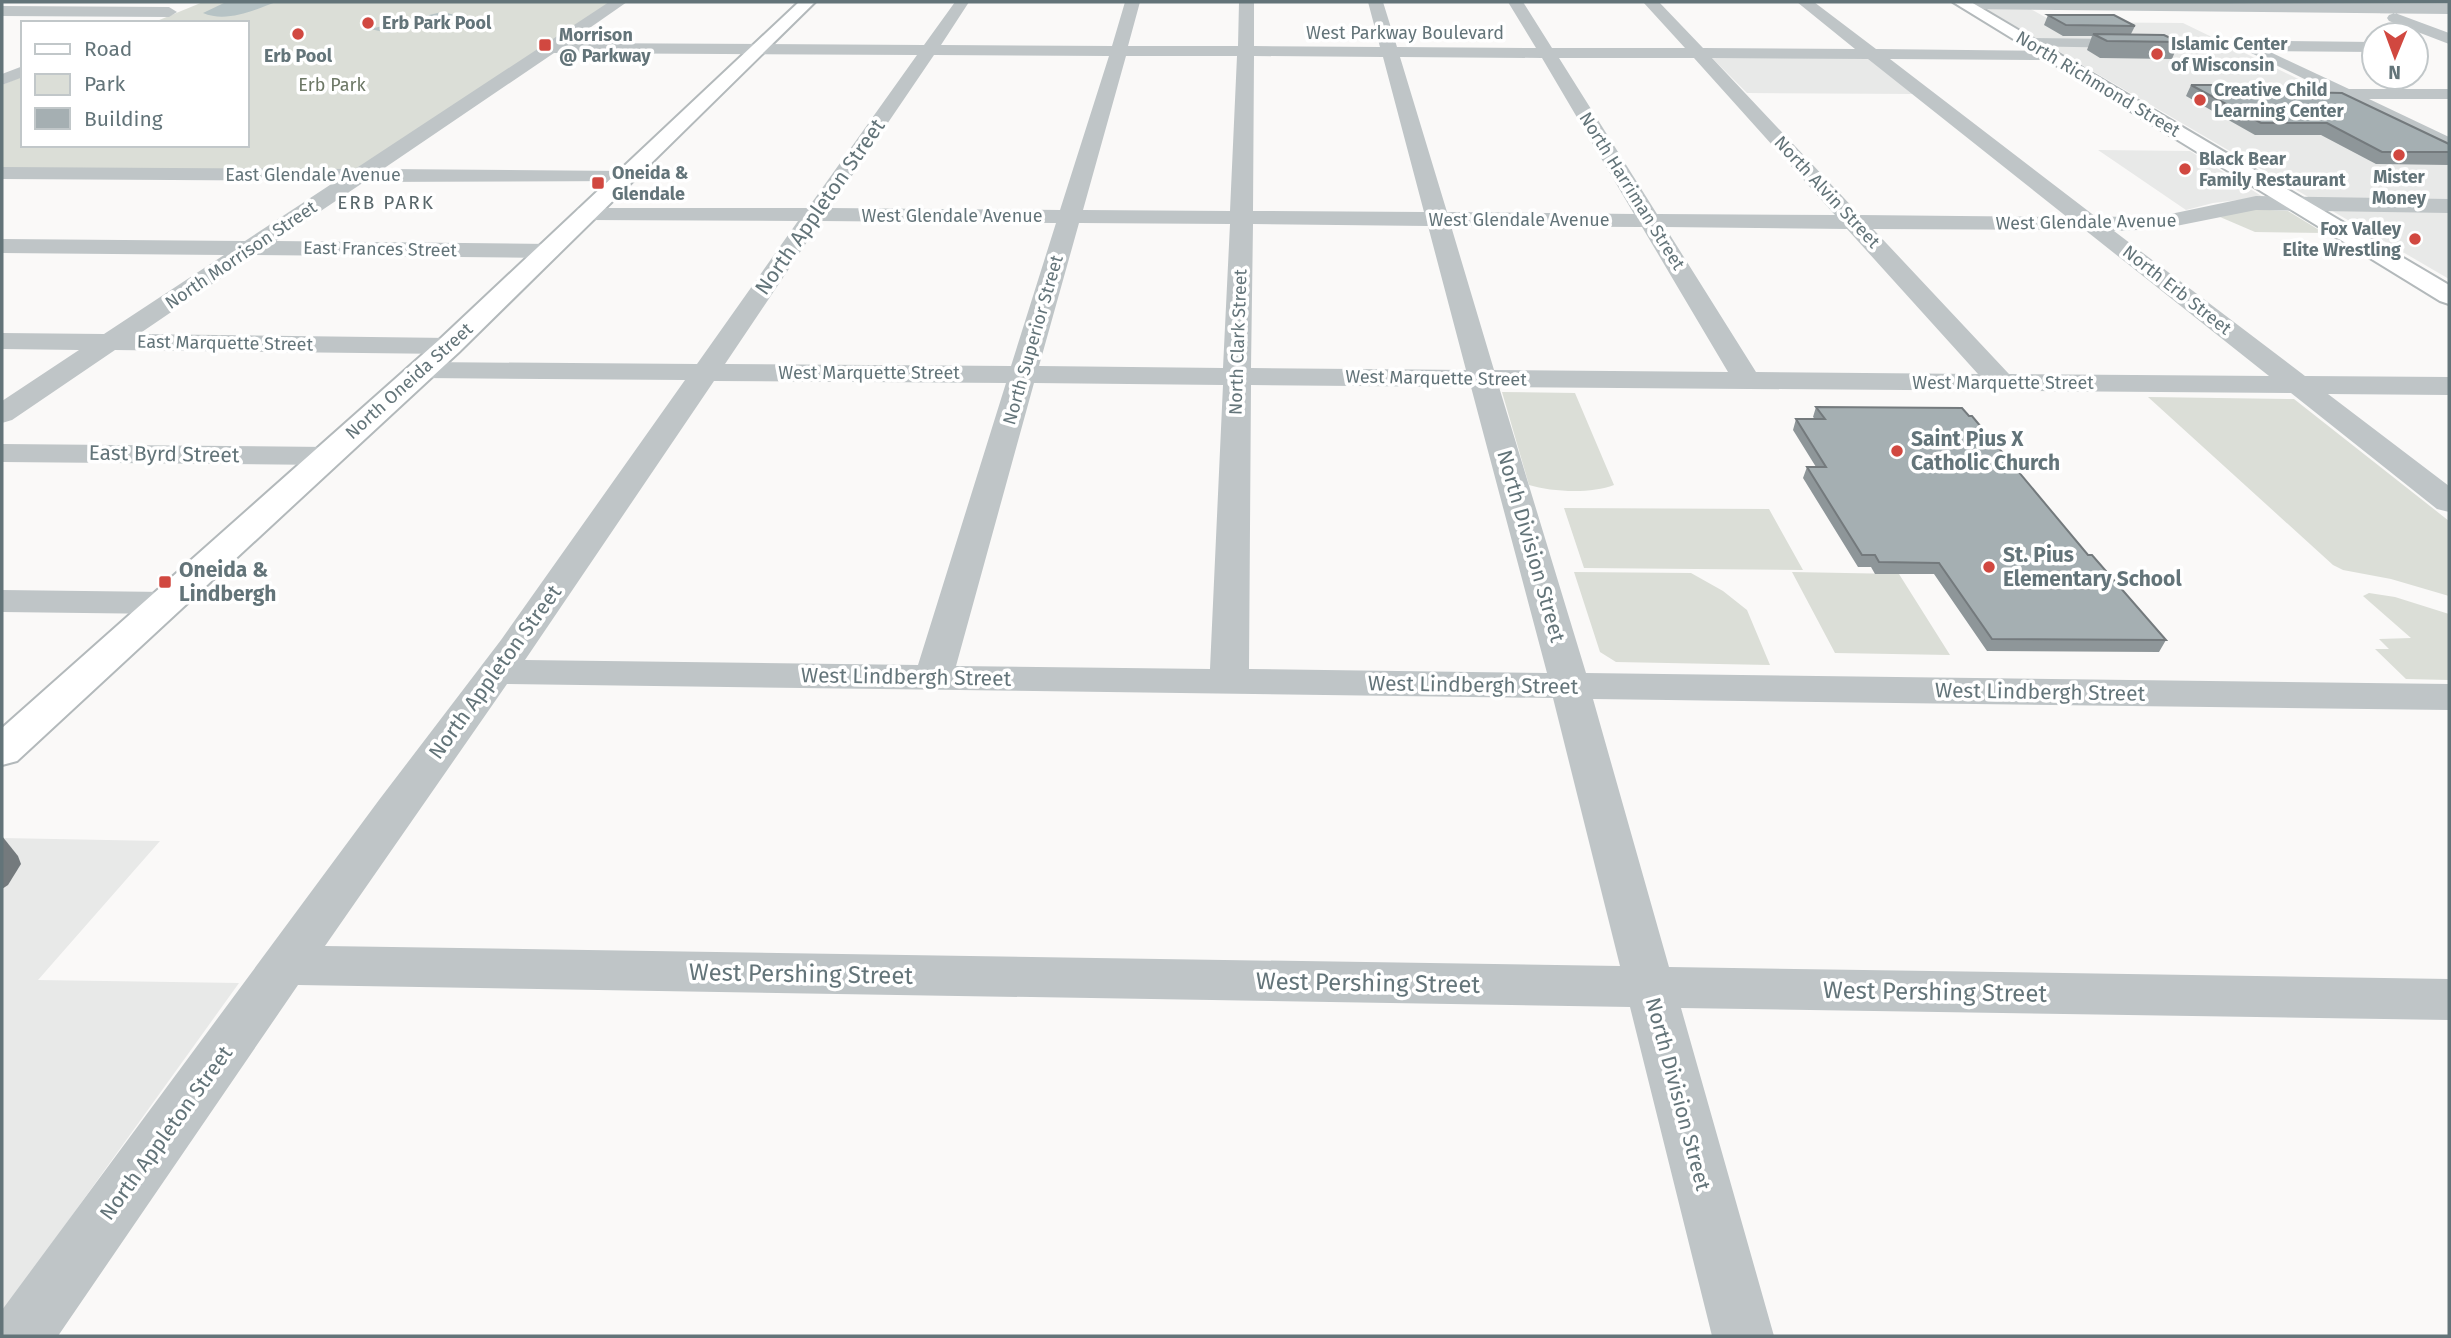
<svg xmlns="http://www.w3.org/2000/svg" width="2451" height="1338" viewBox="0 0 2451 1338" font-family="'Fira Sans',sans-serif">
	<rect width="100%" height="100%" fill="#faf9f8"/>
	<path fill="#e8e9e8" d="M1974,2H2024L2027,7L2054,22L2183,23L2449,152V279Z
		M1711,57H1867L1914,94L1747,93Z
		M2098,150L2190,151L2263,197L2213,203L2186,210Z
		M2,838L160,841L38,980L239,983L2,1313Z"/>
	<path fill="#dbded7" d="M203,2H612L357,170L2,168V85L23,76V145H247V23H152Z
		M2251,209L2288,211L2324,233L2255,232L2220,217Z
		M1502,392L1575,393L1614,485C1591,494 1552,492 1529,485Z
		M2148,397L2294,399L2449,521V596L2391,579L2343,570L2333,565Z
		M1564,508L1769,509L1803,570L1584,568Z
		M1574,572L1691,573L1723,591L1747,610L1770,665L1616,662L1600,652Z
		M1792,572L1899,574L1950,655L1835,653Z
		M2369,593L2395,597L2449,614V680L2406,679L2375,649H2389L2379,639L2411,638L2363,596Z"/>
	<path fill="#b6c3c5" d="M226,2H276C254,10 227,23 203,13Z
		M442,12L460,16L389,33L370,29Z"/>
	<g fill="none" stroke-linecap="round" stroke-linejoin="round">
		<defs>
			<path id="major" d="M799,2H815L459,352L17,761L2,765V728L439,340Z
				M1953,2H1971L2449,285V304L2440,301Z"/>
		</defs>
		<use href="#major" stroke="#b3b9bb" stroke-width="4"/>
		<path fill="#bfc5c7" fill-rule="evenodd" d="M609,2H627L568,43L924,45L955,2H969L941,45L1112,46L1125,2H1140L1128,46H1238L1239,2H1254V46L1380,47L1368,2H1383L1397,47L1536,48L1508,2H1523L1552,48H1685L1643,2H1659L1703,48L1855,49L1797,2H1814L1876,49L2058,51L2060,55L2052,60L1890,59L2096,217L2161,216L2256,196L2449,199V213L2256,210L2161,229L2114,231L2305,376L2449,377V395L2328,394L2449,486V512L2437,509L2291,393L1499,387L1586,673L2449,684V710L1593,699L1669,967L2449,979V1020L1681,1008L1774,1336H1712L1630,1007L298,985L58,1336H2V1310L379,800L501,640L685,380L423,378L413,376L409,370L413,364L423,362L697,364L798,221L586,220L578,218L575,213L578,208H808L917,55L554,53L383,169L624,171L631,173L635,177L631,181L364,182L276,241L549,244L557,246L561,251L557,256L549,258L255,255L139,334L449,338L459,340L463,346L459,352L449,354L115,350L12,420L2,423V401L79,350L2,349V333L104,334L224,255L2,253V239L245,241L336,181L2,179V167L355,169ZM934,55L1109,56L1060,210L830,208ZM1126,56H1237L1230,211L1083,210ZM1254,56L1383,57L1424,212L1253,211ZM1400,57L1542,58L1634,214L1447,212ZM1559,58H1694L1835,215L1657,214ZM1712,58L1868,59L2067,217L1860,215ZM821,221L1056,223L1011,366L725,364ZM1079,223L1230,224L1223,368L1039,366ZM1253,224L1428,226L1466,370L1251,368ZM1451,226L1642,227L1728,372L1494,370ZM1665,227L1847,229L1978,374L1756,372ZM1873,229L2085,230L2269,376L2009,374ZM714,381L1006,383L918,665L525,660ZM1034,383L1223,385L1210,669L956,666ZM1251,385L1471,387L1547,673L1249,669ZM507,684L1553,698L1620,966L325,946Z
			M1959,2L2449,4V14L1965,9L1960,7Z
			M2,6L169,7L177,12L169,17L2,16Z
			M2395,13L2449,33V44L2389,21L2387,18L2389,15Z
			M2031,38L2374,42V52L2268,51L2349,89H2449V99H2369L2449,137V150L2245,50L2025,46L2023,43Z
			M23,66V77L2,85V74Z
			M2,444L327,447L338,449L343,456L338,463L327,465L2,462Z
			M2,590L166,592L179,595L184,603L179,611L166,614L2,612Z"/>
		<use href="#major" fill="#fff" fill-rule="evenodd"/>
	</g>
	<path fill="#8e9699" d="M2048,15L2135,26L2131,34L2179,42L2172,59L2100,58L2087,50L2092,36H2063L2044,25Z
		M2191,85L2252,91L2449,144V165L2376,164L2321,135H2255L2186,96Z
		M1816,407L2088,555L2166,640L2159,652L1987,651L1934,574H1875L1871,567H1858L1803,478L1807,467H1816L1793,430L1796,419H1815L1813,417Z"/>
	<path fill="#747a7d" d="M2,836L18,856L21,864L8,885L2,889Z"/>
	<path fill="#a5afb2" stroke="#747a7d" stroke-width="2" d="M2048,15H2114L2135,26L2066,25Z
		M2093,34L2164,35L2179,42L2107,41Z
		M2191,85H2242L2252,91L2342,93L2449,144V152H2382L2327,123H2261Z
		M1816,407L1962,408L1969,416H1972L2088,555H2092L2166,640L1992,639L1939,563L1879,562L1875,555H1862L1807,467H1826L1796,419H1825Z"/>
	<g fill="#d14840" stroke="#fff" stroke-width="2.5">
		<circle cx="368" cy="23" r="7"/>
		<circle cx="298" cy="34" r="7"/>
		<rect x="538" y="38" width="14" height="14" rx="3.5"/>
		<circle cx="2157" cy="54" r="7"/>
		<circle cx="2200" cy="100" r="7"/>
		<circle cx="2399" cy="155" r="7"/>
		<circle cx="2185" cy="169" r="7"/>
		<rect x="591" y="176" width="14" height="14" rx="3.5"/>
		<circle cx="2415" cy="239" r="7"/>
		<circle cx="1897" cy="451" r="7"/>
		<circle cx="1989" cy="567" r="7"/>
		<rect x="158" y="575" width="14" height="14" rx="3.5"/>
	</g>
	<g text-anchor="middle" stroke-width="7" stroke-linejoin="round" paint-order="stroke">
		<g font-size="18" font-weight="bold" fill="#637479" stroke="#fff" text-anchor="start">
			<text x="382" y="29">Erb Park Pool</text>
			<text x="559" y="41">Morrison<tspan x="559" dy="21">@ Parkway</tspan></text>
			<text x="2171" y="50">Islamic Center<tspan x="2171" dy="21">of Wisconsin</tspan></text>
			<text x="298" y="62" text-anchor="middle">Erb Pool</text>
			<text x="2214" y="96">Creative Child<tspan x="2214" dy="21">Learning Center</tspan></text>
			<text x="2199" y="165">Black Bear<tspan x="2199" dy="21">Family Restaurant</tspan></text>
			<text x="612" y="179">Oneida &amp;<tspan x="612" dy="21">Glendale</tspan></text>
			<text x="2399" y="183" text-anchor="middle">Mister<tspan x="2399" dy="21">Money</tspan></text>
			<text x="2401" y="235" text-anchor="end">Fox Valley<tspan x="2401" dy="21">Elite Wrestling</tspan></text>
		</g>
		<g font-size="18" fill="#637479" stroke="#fff">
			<text x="1405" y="39">West Parkway Boulevard</text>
			<text transform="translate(2098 84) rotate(31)" y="6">North Richmond Street</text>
			<text x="313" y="181">East Glendale Avenue</text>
			<text transform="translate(1632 191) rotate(58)" y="6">North Harriman Street</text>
			<text transform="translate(1827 192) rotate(47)" y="6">North Alvin Street</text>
			<text x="952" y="222">West Glendale Avenue</text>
			<text x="1519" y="226">West Glendale Avenue</text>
			<text transform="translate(2086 222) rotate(-1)" y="6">West Glendale Avenue</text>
			<text transform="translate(380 249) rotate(1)" y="6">East Frances Street</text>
			<text transform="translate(241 255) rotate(-34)" y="6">North Morrison Street</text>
			<text transform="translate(2177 290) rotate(38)" y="6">North Erb Street</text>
			<text transform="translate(1033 340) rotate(-74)" y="6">North Superior Street</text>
			<text transform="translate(1238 342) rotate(-88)" y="6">North Clark Street</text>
			<text transform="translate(225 343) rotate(1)" y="6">East Marquette Street</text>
			<text x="869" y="379">West Marquette Street</text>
			<text transform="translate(1436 378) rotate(1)" y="6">West Marquette Street</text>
			<text transform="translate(409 381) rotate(-42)" y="6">North Oneida Street</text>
			<text x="2003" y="389">West Marquette Street</text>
		</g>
		<g font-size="18" fill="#6d7866" stroke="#fff">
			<text x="332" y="91">Erb Park</text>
		</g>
		<g font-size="19" letter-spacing="2" fill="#59676b" stroke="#fff">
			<text x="386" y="209">ERB PARK</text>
		</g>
		<g font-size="21" fill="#637479" stroke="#fff">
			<text transform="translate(820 207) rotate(-55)" y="7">North Appleton Street</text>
			<text transform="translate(164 454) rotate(1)" y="7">East Byrd Street</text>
			<text transform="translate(1531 546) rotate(74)" y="7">North Division Street</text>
			<text transform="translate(495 672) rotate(-54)" y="7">North Appleton Street</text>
			<text transform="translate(906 677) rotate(1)" y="7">West Lindbergh Street</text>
			<text transform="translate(1473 685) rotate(1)" y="7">West Lindbergh Street</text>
			<text transform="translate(2040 692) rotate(1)" y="7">West Lindbergh Street</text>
			<text transform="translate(1678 1094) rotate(75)" y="7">North Division Street</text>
			<text transform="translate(166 1133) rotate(-54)" y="7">North Appleton Street</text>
		</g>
		<g font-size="21" font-weight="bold" fill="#637479" stroke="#fff" text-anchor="start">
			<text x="1911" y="446">Saint Pius X<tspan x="1911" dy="24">Catholic Church</tspan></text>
			<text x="2003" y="562">St. Pius<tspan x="2003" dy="24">Elementary School</tspan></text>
			<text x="179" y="577">Oneida &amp;<tspan x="179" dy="24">Lindbergh</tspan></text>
		</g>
		<g font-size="24" fill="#637479" stroke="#fff">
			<text transform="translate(801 974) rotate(1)" y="8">West Pershing Street</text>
			<text transform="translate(1368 983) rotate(1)" y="8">West Pershing Street</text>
			<text transform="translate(1935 992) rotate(1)" y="8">West Pershing Street</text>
		</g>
	</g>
	<rect width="2451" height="1338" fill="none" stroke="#637479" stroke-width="7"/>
	<rect x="21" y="21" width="228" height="126" fill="#ffffff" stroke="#c1c7c9" stroke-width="2"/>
	<rect x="35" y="44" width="35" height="10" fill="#ffffff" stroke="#c1c7c9" stroke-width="2"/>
	<text x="84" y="56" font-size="21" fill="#637479">Road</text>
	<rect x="35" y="74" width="35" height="21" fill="#dbded7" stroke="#c1c7c9" stroke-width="2"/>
	<text x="84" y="91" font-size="21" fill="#637479">Park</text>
	<rect x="35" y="108" width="35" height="21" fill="#a5afb2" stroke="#c1c7c9" stroke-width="2"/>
	<text x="84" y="126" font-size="21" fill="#637479">Building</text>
	<g transform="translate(2395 56) rotate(181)"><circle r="33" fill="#ffffff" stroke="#c1c7c9" stroke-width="2"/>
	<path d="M0-5L12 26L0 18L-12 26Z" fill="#d14840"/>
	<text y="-10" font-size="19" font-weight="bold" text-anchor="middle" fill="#637479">N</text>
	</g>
</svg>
